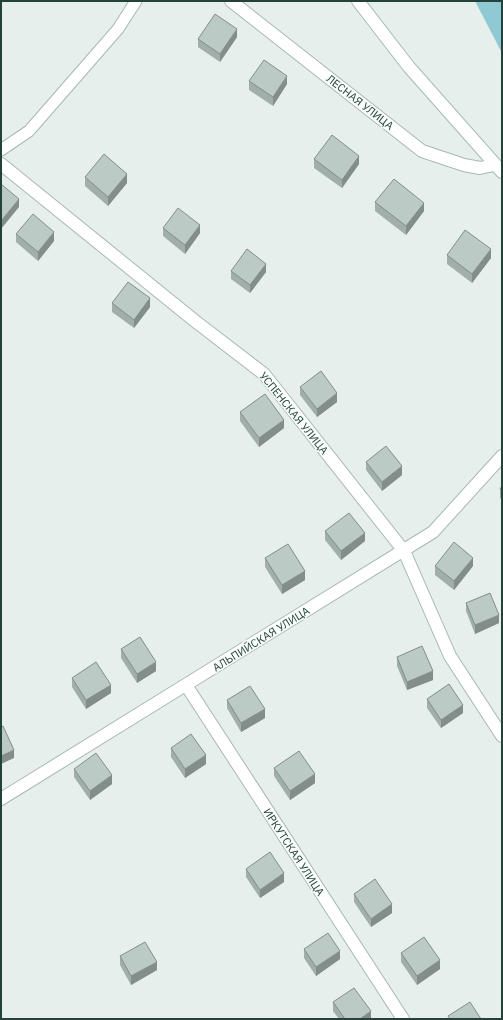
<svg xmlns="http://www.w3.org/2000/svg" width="503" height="1020" viewBox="0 0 503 1020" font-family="'IBM Plex Sans',sans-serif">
	<rect width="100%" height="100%" fill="#e6efeb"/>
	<path fill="#8ec9d4" d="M475,1H502V53Z"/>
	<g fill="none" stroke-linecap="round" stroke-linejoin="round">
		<defs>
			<path id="lane" d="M1,150L29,131L118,29L136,1"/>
			<path id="street" d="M231,1L422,151L464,165L480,168L494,165
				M1,164L195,321L264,374L404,551L450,656L502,736
				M186,685L403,1019
				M1,799L433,532L502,456"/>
			<path id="secondary" d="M358,1L409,67L502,172"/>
		</defs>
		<use href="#lane" stroke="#a8b8b2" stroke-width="13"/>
		<use href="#street" stroke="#a8b8b2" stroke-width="14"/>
		<use href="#secondary" stroke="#a4bbb3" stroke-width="14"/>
		<use href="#lane" stroke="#fff" stroke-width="11"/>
		<use href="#street" stroke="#fff" stroke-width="12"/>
		<use href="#secondary" stroke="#fff" stroke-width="12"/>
	</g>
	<path fill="#a1aea9" d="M237,37L220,62L198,47V39Z
		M249,81L287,84L273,106L249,90Z
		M314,159L359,164L342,188L314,168Z
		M85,177L127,183L108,206L85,186Z
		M375,202L424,211L406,235L375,211Z
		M163,228L200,233L185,254L163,236Z
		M16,234L54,241L38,261L16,242Z
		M447,255L491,258L472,283L447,264Z
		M231,271L266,272L250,293L231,279Z
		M112,303L150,307L134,328L112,312Z
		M300,387L337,402L317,417L300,395Z
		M240,412L284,428L259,447L240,421Z
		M366,462L402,475L382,491L366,470Z
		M502,486V500L500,498V489Z
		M325,531L365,541L341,560L325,540Z
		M265,558L305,580L282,594L265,567Z
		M435,566H473L454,590L435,575Z
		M466,603L499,623L475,634L466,611Z
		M121,649L156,671L137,683L121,658Z
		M397,657L433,680L407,690L397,666Z
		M72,678L111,693L86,709L72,687Z
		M427,699L463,713L441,728L427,708Z
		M227,700L265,718L241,732L227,708Z
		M171,748L206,764L185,778L171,757Z
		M274,768L315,783L290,800L274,776Z
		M74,769L112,784L90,800L74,777Z
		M246,869L284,882L260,898L246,877Z
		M354,894L392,913L371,927L354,902Z
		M304,949L340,959L316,976L304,958Z
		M401,953L440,969L417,985L401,962Z
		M120,956L157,970L131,985L120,965Z
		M333,1002L371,1019H339L333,1011Z"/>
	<path fill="#838d89" d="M237,29V37L220,62V54Z
		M287,76V84L273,106V97Z
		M359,156V164L342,188V180Z
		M127,174V183L108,206V197Z
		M19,199V207L1,229V221Z
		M424,203V211L406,235V226Z
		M200,225V233L185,254V245Z
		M54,232V241L38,261V252Z
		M491,249V258L472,283V274Z
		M266,264V272L250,293V285Z
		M150,298V307L134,328V320Z
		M337,393V402L317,417V409Z
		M284,420V428L259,447V438Z
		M402,466V475L382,491V482Z
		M365,533V541L341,560V551Z
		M473,558V566L454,590V581Z
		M305,571V580L282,594V585Z
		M499,615V623L475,634V625Z
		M156,662V671L137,683V674Z
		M433,671V680L407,690V682Z
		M111,685V693L86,709V700Z
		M463,705V713L441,728V720Z
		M265,709V718L241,732V723Z
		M14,750V758L1,764V756Z
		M206,755V764L185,778V769Z
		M315,774V783L290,800V791Z
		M112,775V784L90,800V791Z
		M284,873V882L260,898V890Z
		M392,904V913L371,927V919Z
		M340,951V959L316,976V967Z
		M440,960V969L417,985V976Z
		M157,962V970L131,985V976Z
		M371,1011V1019H360Z"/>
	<path fill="#bbcac4" stroke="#838d89" d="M215,14L237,29L220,54L198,39Z
		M264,60L287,76L273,97L249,81Z
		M332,135L359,156L342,180L314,159Z
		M104,154L127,174L108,197L85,177Z
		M394,179L424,203L406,226L375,202Z
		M1,184L19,199L1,221Z
		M178,208L200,225L185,245L163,228Z
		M33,214L54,232L38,252L16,234Z
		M465,230L491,249L472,274L447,255Z
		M247,249L266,264L250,285L231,271Z
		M128,282L150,298L134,320L112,303Z
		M321,371L337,393L317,409L300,387Z
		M265,394L284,420L259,438L240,412Z
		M386,446L402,466L382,482L366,462Z
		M502,486V491L500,489Z
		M349,513L365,533L341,551L325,531Z
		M454,542L473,558L454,581L435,566Z
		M288,544L305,571L282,585L265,558Z
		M490,593L499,615L475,625L466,603Z
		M140,637L156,662L137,674L121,649Z
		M422,646L433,671L407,682L397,657Z
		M96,662L111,685L86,700L72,678Z
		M449,684L463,705L441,720L427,699Z
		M250,686L265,709L241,723L227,700Z
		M3,726L14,750L1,756V727Z
		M191,734L206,755L185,769L171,748Z
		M299,751L315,774L290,791L274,768Z
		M96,753L112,775L90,791L74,769Z
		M270,852L284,873L260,890L246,869Z
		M375,879L392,904L371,919L354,894Z
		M328,933L340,951L316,967L304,949Z
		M424,937L440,960L417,976L401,953Z
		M145,942L157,962L131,976L120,956Z
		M354,988L371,1011L360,1019H345L333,1002Z
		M470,1002L481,1019H450L448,1016Z"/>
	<g text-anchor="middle" stroke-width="3" stroke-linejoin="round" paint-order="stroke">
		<g font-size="11" fill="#24423a" stroke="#f7fbf9">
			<text transform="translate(360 102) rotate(38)" y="4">ЛЕСНАЯ УЛИЦА</text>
			<text transform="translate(294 413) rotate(51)" y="4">УСПЕНСКАЯ УЛИЦА</text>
			<text transform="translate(261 639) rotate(-32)" y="4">АЛЬПИЙСКАЯ УЛИЦА</text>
			<text transform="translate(294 852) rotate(57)" y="4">ИРКУТСКАЯ УЛИЦА</text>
		</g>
	</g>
	<rect width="503" height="1020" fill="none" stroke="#24423a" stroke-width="4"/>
</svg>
